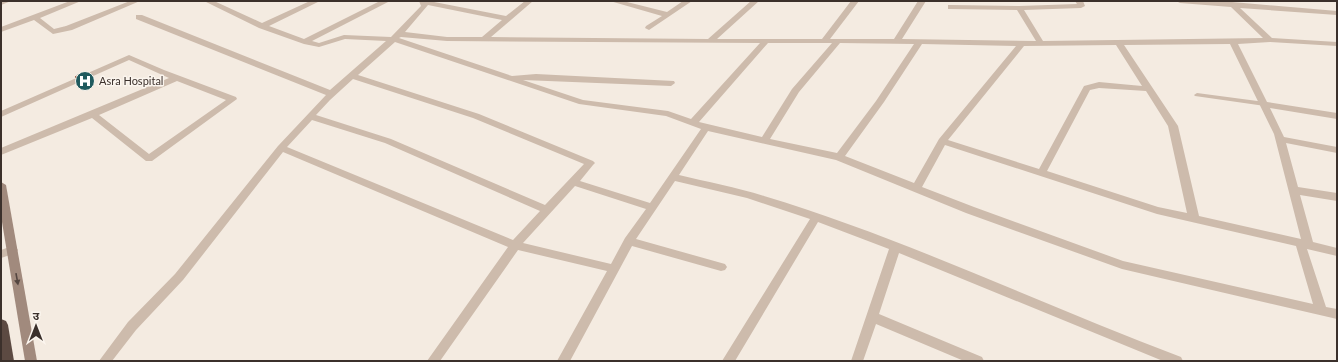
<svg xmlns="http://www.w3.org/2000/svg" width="1338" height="362" viewBox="0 0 1338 362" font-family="Lato,'Noto Sans Devanagari',sans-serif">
	<rect width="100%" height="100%" fill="#f4ebe1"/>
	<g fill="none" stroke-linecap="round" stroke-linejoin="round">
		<path fill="#cdbbac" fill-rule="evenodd" d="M1197,93L1265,102L1268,104L1265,106L1195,96L1194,95Z"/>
		<path fill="#cdbbac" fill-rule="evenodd" d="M1,1H11L1,5Z
			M70,1H81L40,18L54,29L66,26L130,1H140L72,30L53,34L34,20L1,32V27Z
			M204,1H214L262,23L310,1H320L269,26L304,39L380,1H390L312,41L319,43L344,35L391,37L421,6L419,1H429L506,16L525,1H533L491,37L708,39L751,1H759L717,39H822L851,1H859L830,39H894L918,1H926L902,39L1036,41L1017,10L948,9V5H951L1019,6L1077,4L1075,1H1083L1085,6L1081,8L1024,10L1043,41L1263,38L1231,7L1180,3L1176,1L1232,2L1337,11V15L1240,8L1272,38L1337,42V46L1270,42L1238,44L1267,102L1337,113V119L1270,108L1284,137L1337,147V153L1286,143L1298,187L1337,193V201L1300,195L1313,242L1337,248V256L1307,249L1326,307L1337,309V319L1122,269L966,213L836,160L708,131L679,175C707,182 736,187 764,196C907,239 1042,305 1181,357L1183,361H1163L899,253L879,314L982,357L984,361H964L876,324L863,361H851L889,249L818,222L735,361H722L810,219L747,198L675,181L636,239L725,264L727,267L725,270L721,271L632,246L570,361H557L607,271L518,250L440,361H427L508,247L283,152L183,280L136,330L112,361H99L128,322L175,274L278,146L326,95L136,19V15H142L330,90L386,41L345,39L319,47L304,44L259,28ZM428,5L502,20L482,37H447L405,32ZM401,37L447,41L760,43L691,119L668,111L583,100L523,80L671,86L675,83L674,81L536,74L512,76L399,38ZM395,42L579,104L666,116L701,129L650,203L580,181L593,165L595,163L593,161L479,114L358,75ZM768,43H832L792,89L762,137L699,122ZM840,43L914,44L876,101L837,153L770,139L799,92ZM922,44L1016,46L939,139L914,183L845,156L884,102ZM1230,44L1274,134L1301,239L1199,216L1178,126L1124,45ZM1116,45L1142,86L1099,82L1084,86L1039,169L948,140L1024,46ZM353,79L473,118L584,164L545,205L391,139L316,115L330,100ZM1099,88L1146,91L1168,126L1187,213L1158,207L1047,171L1090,90ZM312,120L385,143L540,211L513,240L287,147ZM945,145L1157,214L1296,246L1313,304L1123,261L974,207L922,187ZM575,186L646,209L625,238L611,264L523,243Z
			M610,1H623L667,12L683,1H692L649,30L645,28L646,26L662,16Z
			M129,55L164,70L236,97L237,99L152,161H146L92,118L1,155V148L169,78L129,60L1,117V111ZM177,81L226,100L149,154L99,115Z
			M12,246L16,247L18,250L16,253L1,258V250Z"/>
		<path fill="#a18a7d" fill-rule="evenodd" d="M1,182L6,185L37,361H25L1,216Z"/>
		<path fill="#5c4a42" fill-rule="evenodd" d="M1,319L6,321L8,325L14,361H1Z"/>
	</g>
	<path fill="#ac5a40" d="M88,76L90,81L82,84L78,81L75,77Z"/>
	<path fill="#8c4a34" d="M88,76L90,81L82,84L79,80Z"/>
	<path fill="#c8694b" stroke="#8c4a34" d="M83,73L88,76L79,80L75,77Z"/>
	<defs><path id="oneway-solid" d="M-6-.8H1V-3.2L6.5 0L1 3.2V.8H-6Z"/></defs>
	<use fill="#544640" href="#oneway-solid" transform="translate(17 279) rotate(80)"/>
	<defs>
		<symbol id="hospital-disc" viewBox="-11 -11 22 22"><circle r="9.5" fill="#1f5a5e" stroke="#fbf5ee"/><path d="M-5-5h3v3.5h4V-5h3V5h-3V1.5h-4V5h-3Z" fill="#fff"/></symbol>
	</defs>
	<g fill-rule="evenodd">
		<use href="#hospital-disc" x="74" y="70" width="22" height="22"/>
	</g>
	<g text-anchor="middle" stroke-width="3" stroke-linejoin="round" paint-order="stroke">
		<g font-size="11" fill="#3b302b" stroke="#fbf5ee" text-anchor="start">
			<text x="99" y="85">Asra Hospital</text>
		</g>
	</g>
	<rect width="1338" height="362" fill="none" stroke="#3b302b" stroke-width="4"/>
	<g transform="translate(36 326)" stroke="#fbf5ee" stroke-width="3" paint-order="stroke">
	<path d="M0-3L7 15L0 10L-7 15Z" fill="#3b302b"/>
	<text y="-6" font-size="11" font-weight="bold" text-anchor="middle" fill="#3b302b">उ</text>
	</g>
</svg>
